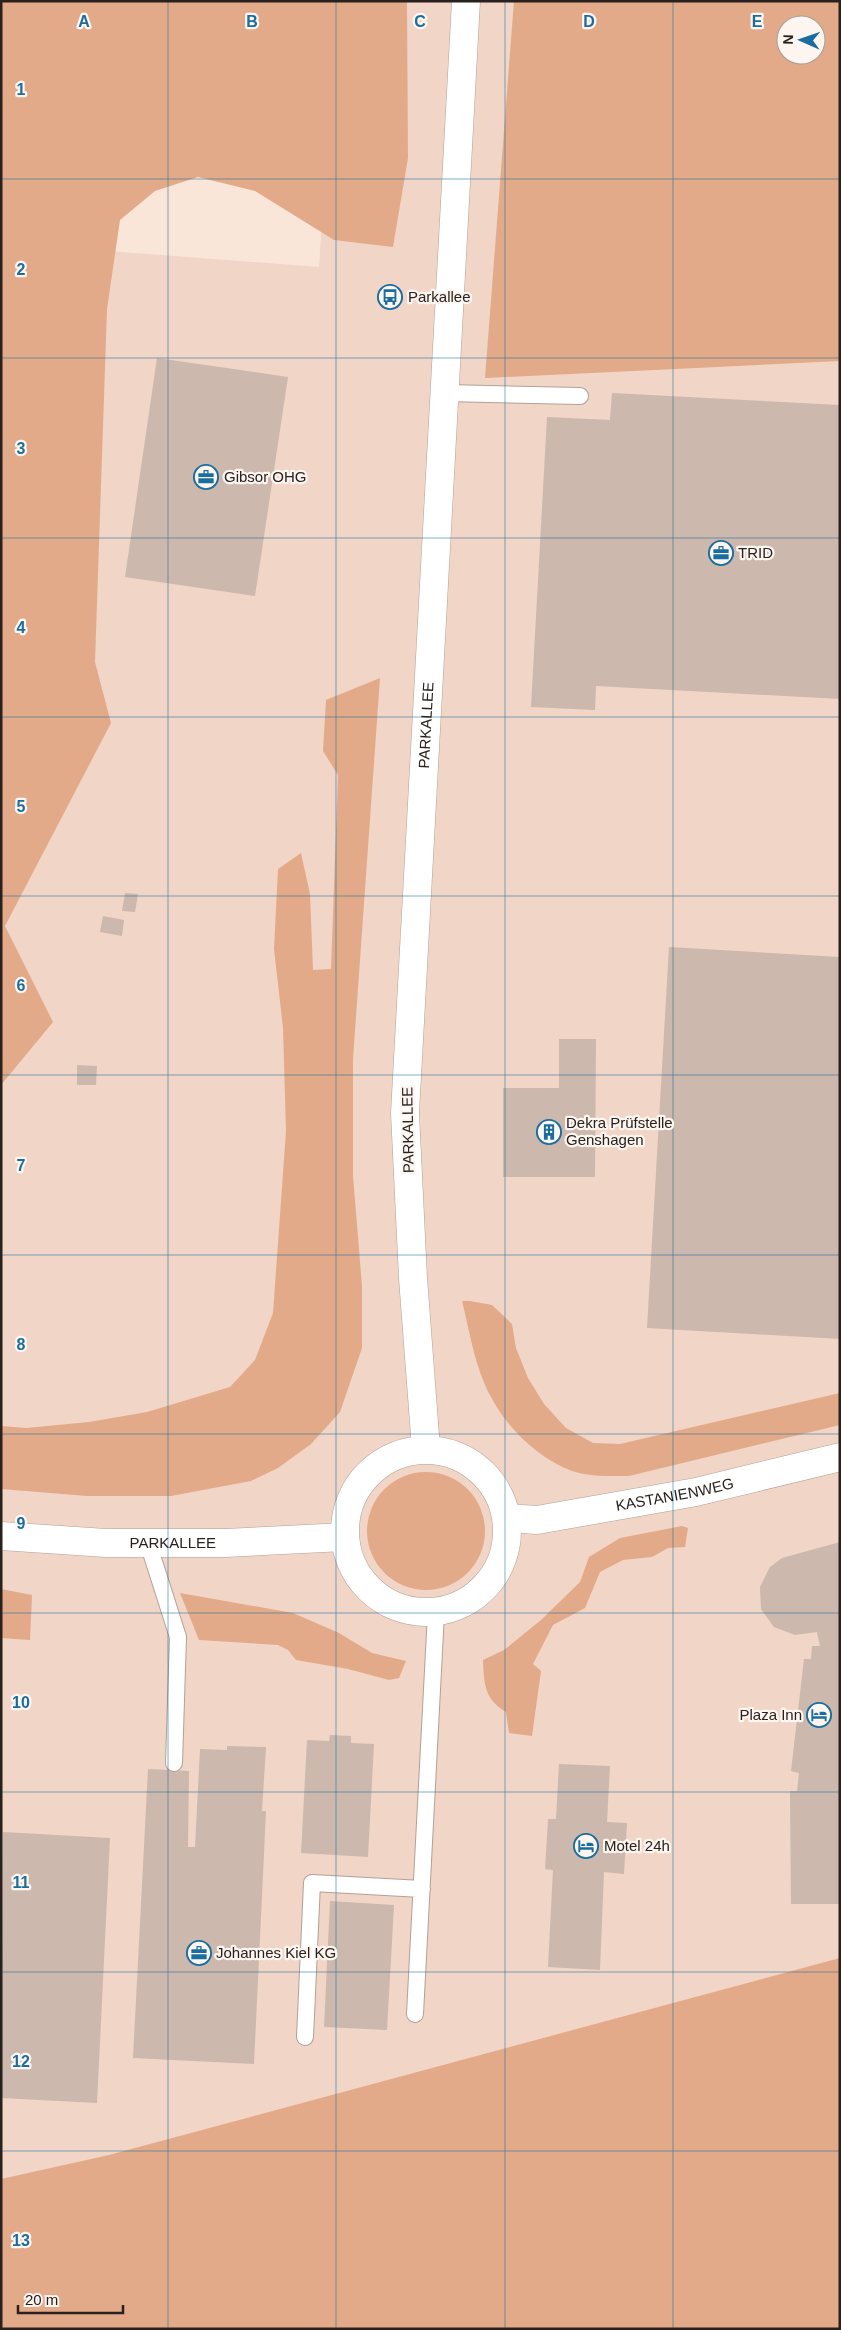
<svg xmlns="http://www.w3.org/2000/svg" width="841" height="2330" viewBox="0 0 841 2330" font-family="Arial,sans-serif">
	<rect width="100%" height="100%" fill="#fae5d9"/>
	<path fill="#f1d5c7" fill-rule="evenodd" d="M336,1H840V2009L1,2224V664L95,250L319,267ZM786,25H816V55H786Z"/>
	<path fill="#e3aa89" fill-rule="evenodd" d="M1,1H407L408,158L393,247L334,240L255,191L198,177L155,191L120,220L107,309L95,662L111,723L5,926L53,1022L1,1085Z
		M514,1H840V361L485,378ZM786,25H816V55H786Z
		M380,678L353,1059V1176L362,1286V1348L340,1412L311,1444L278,1468L251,1481L171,1496H87L1,1489V1426L26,1428L89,1422L147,1412L230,1387L255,1360L273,1313L286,1131L283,1028L274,949L278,869L301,853L310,894L313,970L331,969L338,775L323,751L326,700Z
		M462,1301H470L492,1305L512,1324L516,1348L528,1378L544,1404L566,1428L593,1443L620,1444L840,1393V1425L629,1476C611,1476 590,1477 572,1471C538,1458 508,1429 491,1397C475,1368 470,1333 462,1301Z
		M367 1531a59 59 0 1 1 118 0a59 59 0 1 1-118 0Z
		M682,1526L688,1528L685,1547L668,1548L652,1557L623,1560L600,1572L585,1608L553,1625L533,1664L541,1671L532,1736L509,1733L506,1712C484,1699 484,1683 483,1660L504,1650L541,1620L580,1582L589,1557L620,1538Z
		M1,1589L32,1595L30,1640L1,1638Z
		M180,1593L293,1613L339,1633L372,1653L406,1661L399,1678L389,1680L348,1669L296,1660L288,1650L278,1645L199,1640Z
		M840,1958V2329H1V2179L109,2155Z"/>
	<path fill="#ccb8ad" d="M157,358L288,377L255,596L125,577Z
		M612,393L840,405V699L596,686L595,710L531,707L547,417L610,420Z
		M125,893L138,894L135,912L122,911Z
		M103,916L124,920L122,936L100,932Z
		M669,947L840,957V1339L647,1328Z
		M559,1039H596L595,1177H503V1088H559Z
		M77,1065L97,1066L96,1085H77Z
		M840,1542V1904H791L790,1791H797L799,1773L791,1771L804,1659H811L812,1646H820L817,1632L795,1635L774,1627L761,1609L760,1587L770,1567L782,1558Z
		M330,1735L351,1736V1743L374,1744L368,1857L301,1853L307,1740L329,1741Z
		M227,1746L266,1747L262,1811H266L254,2064L133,2058L148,1769L189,1771L188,1847H195L200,1749L227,1750Z
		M559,1764L610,1766L607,1822L627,1823L624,1874L604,1872L600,1970L548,1967L553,1870L545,1869L548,1819H556Z
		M3,1832L110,1838L97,2103L1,2098Z
		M330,1901L394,1905L387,2030L324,2027Z"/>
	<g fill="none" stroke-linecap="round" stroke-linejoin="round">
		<defs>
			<path id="service" d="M445,393L580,396
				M148,1543L178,1637L174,1763
				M415,2014L436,1613
				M305,2037L312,1883L422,1889"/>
			<g id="minor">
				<path id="s1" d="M426,1449L413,1278L405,1113L466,1"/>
				<circle cx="426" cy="1531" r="81"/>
				<path id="s2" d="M507,1518L537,1520L696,1492L840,1457"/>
				<path id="s3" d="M1,1536L106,1543H225L344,1537"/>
			</g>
		</defs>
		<use href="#service" stroke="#b4a095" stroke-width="18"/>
		<use href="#minor" stroke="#b4a095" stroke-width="29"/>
		<use href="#service" stroke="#fff" stroke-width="16"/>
		<use href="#minor" stroke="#fff" stroke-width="28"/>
	</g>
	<path fill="none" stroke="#196e9f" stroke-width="1" stroke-opacity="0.55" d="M168,1V2329M336,1V2329M505,1V2329M673,1V2329M1,179H840M1,358H840M1,538H840M1,717H840M1,896H840M1,1075H840M1,1255H840M1,1434H840M1,1613H840M1,1792H840M1,1972H840M1,2151H840"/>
	<defs>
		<symbol id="bus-ring" viewBox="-11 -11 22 22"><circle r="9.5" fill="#fdf5f0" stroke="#196e9f" stroke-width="1.5"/><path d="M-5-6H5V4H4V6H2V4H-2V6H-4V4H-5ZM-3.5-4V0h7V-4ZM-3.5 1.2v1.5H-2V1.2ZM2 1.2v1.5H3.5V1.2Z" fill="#196e9f"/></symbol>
		<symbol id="office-ring" viewBox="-11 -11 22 22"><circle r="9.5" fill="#fdf5f0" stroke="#196e9f" stroke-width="1.5"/><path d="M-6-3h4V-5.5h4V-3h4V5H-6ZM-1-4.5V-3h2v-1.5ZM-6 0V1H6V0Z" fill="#196e9f"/></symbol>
		<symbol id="building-ring" viewBox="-11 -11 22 22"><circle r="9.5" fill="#fdf5f0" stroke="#196e9f" stroke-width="1.5"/><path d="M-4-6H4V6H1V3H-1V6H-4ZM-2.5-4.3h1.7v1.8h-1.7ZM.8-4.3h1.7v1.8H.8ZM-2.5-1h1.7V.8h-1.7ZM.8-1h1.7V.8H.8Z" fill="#196e9f"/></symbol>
		<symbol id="hotel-ring" viewBox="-11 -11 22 22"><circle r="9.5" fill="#fdf5f0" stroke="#196e9f" stroke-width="1.5"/><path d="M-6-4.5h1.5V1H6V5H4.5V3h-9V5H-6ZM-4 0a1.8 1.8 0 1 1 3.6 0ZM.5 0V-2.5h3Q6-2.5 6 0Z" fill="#196e9f"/></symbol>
	</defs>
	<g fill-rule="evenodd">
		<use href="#bus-ring" x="376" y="283" width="28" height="28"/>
		<use href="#office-ring" x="192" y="463" width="28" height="28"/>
		<use href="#office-ring" x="707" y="539" width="28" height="28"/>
		<use href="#building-ring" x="535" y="1118" width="28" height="28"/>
		<use href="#hotel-ring" x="805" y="1701" width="28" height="28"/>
		<use href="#hotel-ring" x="572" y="1832" width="28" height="28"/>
		<use href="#office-ring" x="185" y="1939" width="28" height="28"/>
	</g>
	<g text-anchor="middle" stroke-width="4.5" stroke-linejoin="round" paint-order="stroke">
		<g font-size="15" fill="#28211d" stroke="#fdf5f0" text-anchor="start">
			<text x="408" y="302">Parkallee</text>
			<text x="224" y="482">Gibsor OHG</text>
			<text x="738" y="558">TRID</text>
			<text x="566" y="1128">Dekra Prüfstelle<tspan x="566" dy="17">Genshagen</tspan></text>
			<text x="802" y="1720" text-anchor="end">Plaza Inn</text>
			<text x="604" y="1851">Motel 24h</text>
			<text x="216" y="1958">Johannes Kiel KG</text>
		</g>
		<g font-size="15" fill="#28211d" stroke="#fdf5f0">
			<text dy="5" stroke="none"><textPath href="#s1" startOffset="725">PARKALLEE</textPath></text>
			<text transform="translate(408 1130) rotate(-91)" y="5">PARKALLEE</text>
			<text dy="5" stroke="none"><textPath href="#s2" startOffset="170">KASTANIENWEG</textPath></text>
			<text dy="5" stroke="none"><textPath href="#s3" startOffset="172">PARKALLEE</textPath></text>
		</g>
	</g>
	<g font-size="16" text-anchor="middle" font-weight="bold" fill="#196e9f" stroke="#fdf5f0" stroke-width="4.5" stroke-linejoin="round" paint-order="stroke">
		<text x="84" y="27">A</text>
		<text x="252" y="27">B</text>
		<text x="420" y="27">C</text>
		<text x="589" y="27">D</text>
		<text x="757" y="27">E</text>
		<text x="21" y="95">1</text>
		<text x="21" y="275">2</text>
		<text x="21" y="454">3</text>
		<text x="21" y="633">4</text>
		<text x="21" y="812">5</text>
		<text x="21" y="991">6</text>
		<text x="21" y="1171">7</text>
		<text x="21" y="1350">8</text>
		<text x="21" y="1529">9</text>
		<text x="21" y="1708">10</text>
		<text x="21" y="1888">11</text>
		<text x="21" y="2067">12</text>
		<text x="21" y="2246">13</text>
	</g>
	<rect width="841" height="2330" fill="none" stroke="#28211d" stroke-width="5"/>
	<g transform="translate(801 40) rotate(272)"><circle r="24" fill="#fdf5f0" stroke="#a8a09c"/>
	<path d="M0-4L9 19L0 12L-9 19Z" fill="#196e9f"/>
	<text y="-8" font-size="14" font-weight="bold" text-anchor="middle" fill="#28211d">N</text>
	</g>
	<path d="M18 2305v8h105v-8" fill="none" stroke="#28211d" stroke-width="2.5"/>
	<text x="25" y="2305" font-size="15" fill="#28211d" stroke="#fdf5f0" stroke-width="4" paint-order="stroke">20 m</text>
</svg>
